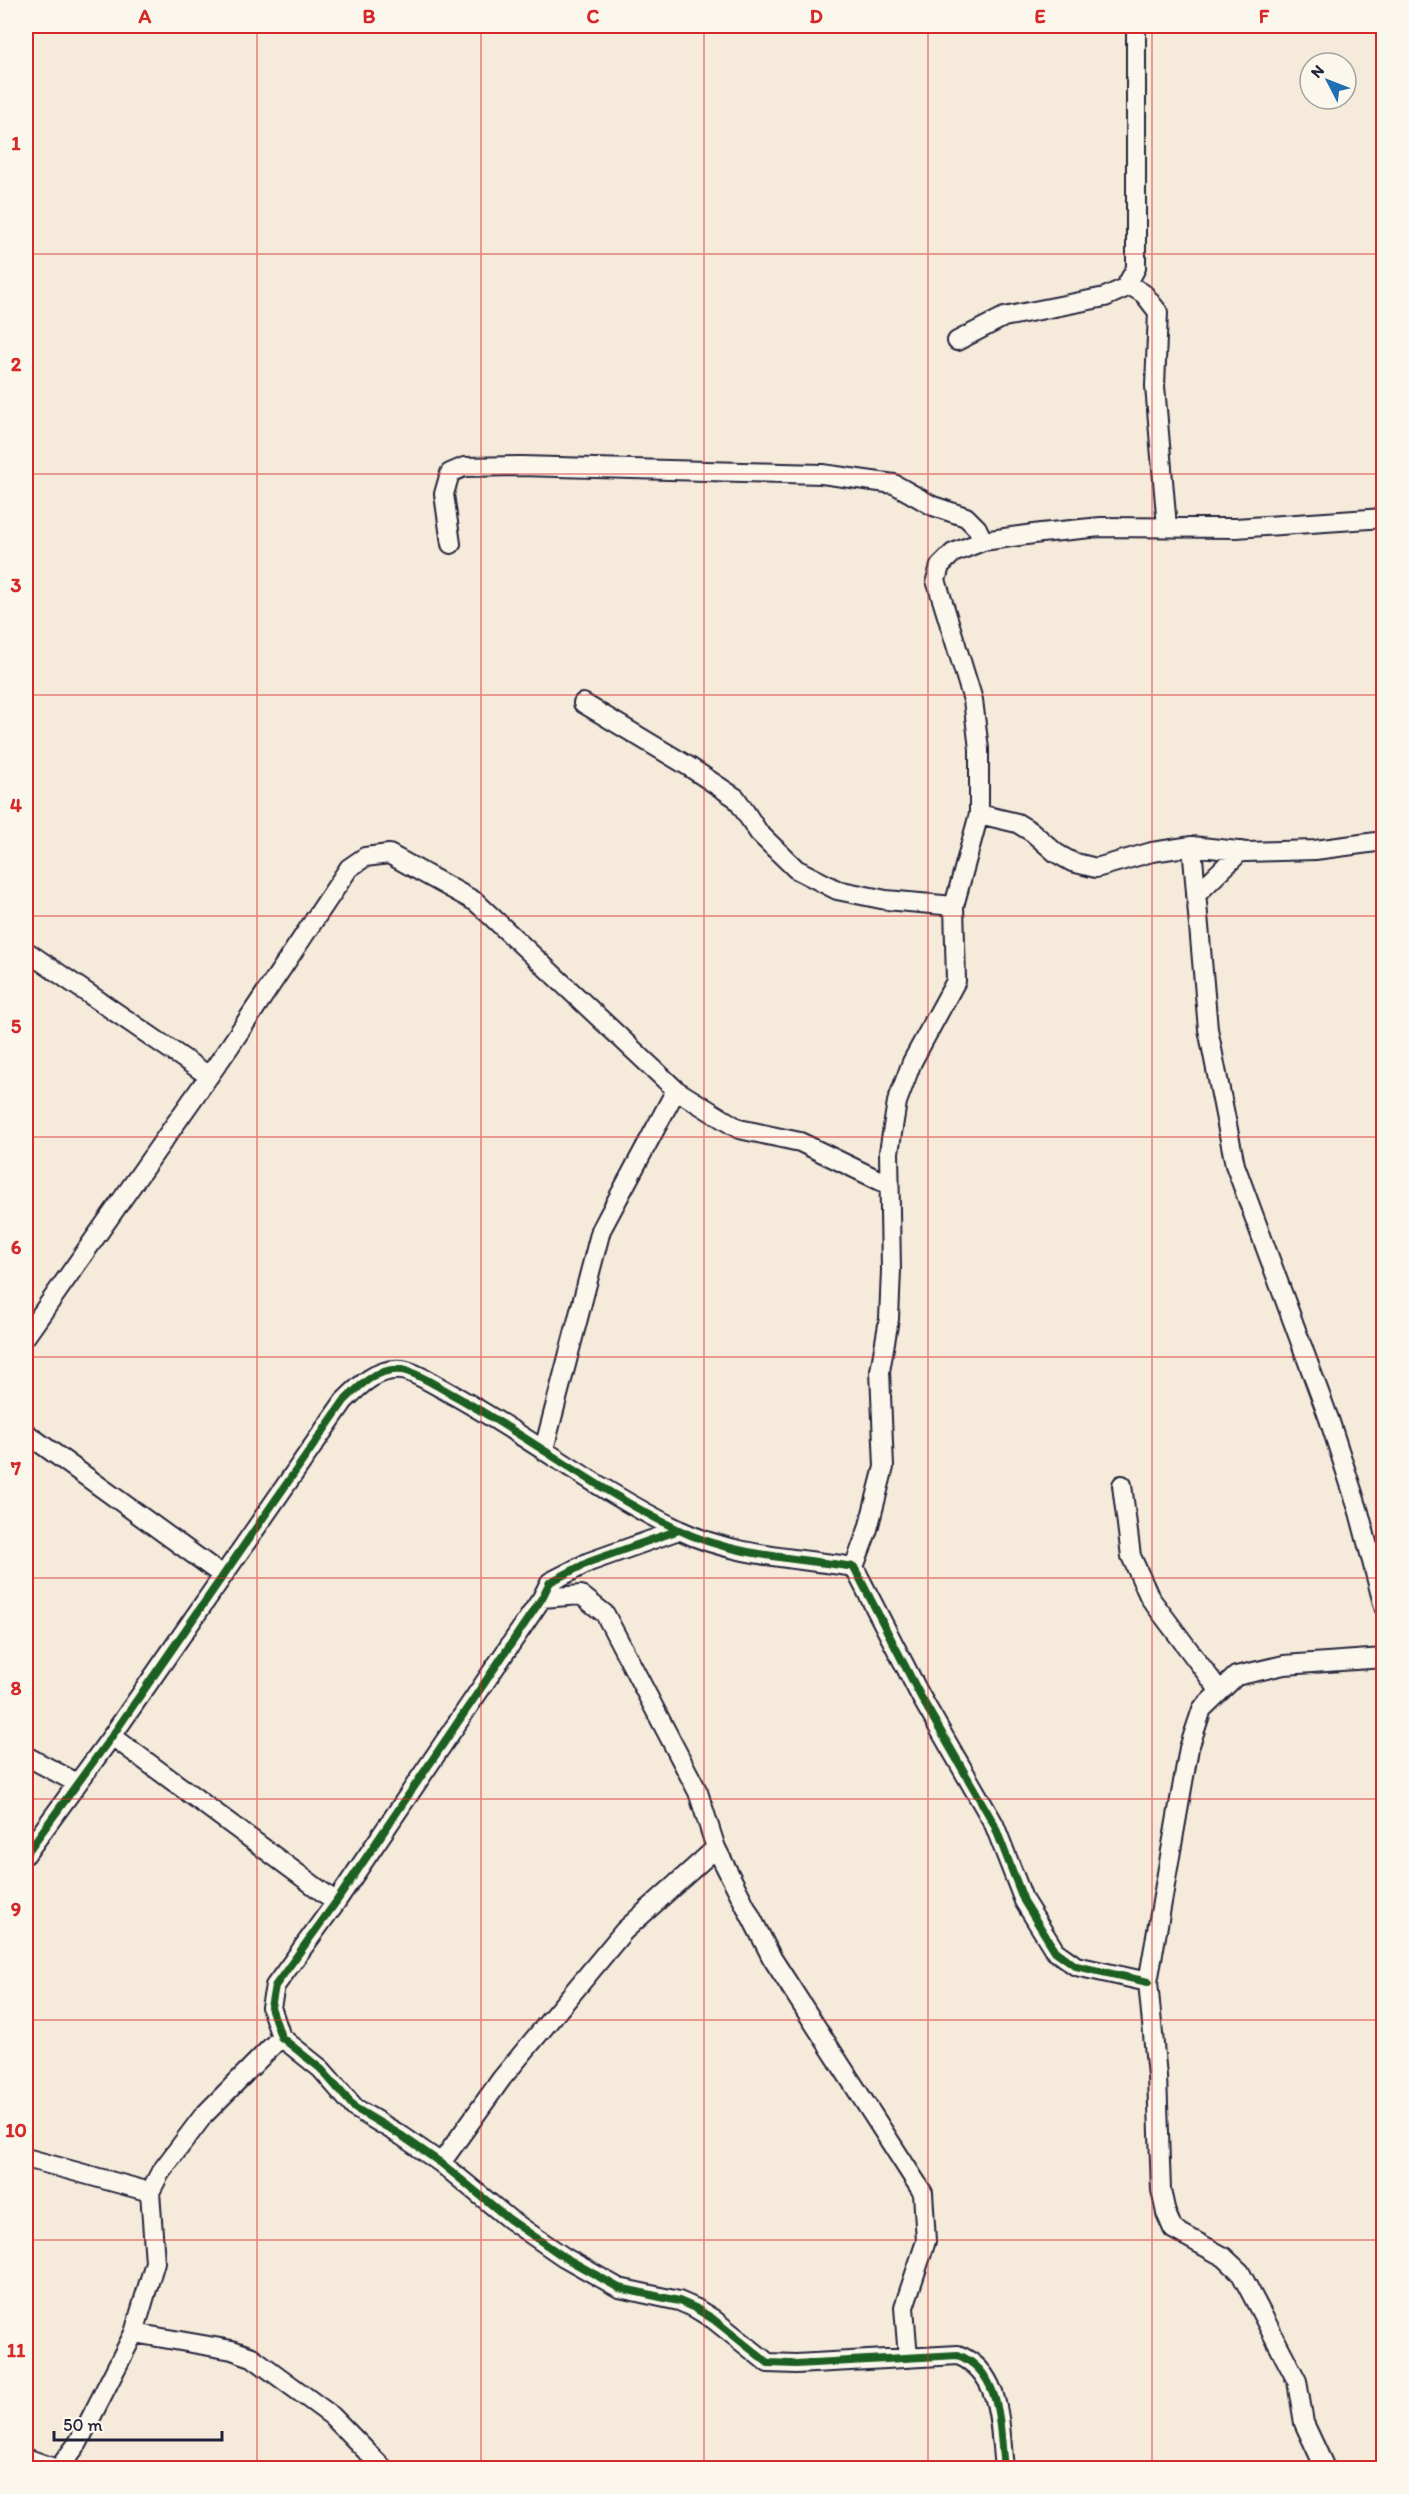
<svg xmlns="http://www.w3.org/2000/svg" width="1409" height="2494" viewBox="0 0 1409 2494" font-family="Itim,sans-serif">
	<rect width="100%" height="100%" fill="#f6ebda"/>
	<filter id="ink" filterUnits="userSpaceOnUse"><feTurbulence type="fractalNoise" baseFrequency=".0167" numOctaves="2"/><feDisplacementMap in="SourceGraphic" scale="12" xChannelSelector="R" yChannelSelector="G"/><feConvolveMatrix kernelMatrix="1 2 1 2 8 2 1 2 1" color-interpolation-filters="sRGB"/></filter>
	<g filter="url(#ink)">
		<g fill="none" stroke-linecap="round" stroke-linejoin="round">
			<defs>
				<path id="minor" d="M1128,284L1144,294L1158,312L1155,386L1167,527
					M957,341L1004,317L1105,297L1125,288L1136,268V26
					M451,544L444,494L450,473L464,467L521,466L822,474L894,484L933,506L966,517L977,528L983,541
					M583,703L688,766L736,798L759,833L796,869L837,890L886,900L954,906
					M979,814L1017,823L1032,832L1056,853L1072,862L1096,868L1152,852L1192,846L1247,852L1315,850L1384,841
					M1192,846L1208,1029L1235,1165L1329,1419L1359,1512L1384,1607
					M1196,895L1241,851
					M26,951L209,1076
					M26,1336L230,1046L349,868L365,857L389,854L476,902L676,1090L739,1129L800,1142L889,1185
					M26,1433L222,1575
					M544,1449L601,1230L676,1090
					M1122,1485L1131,1556L1150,1598L1219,1690
					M679,1530L589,1562L550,1582L542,1598L336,1902L275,1986L271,2007L281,2037L321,2069L355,2108L402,2136L441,2163L509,2219L564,2257L619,2288L679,2301L695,2308L713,2319L768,2363L796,2364L958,2355C1003,2373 999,2427 1004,2468
					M854,1567L868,1529L884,1467L880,1371L889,1319L891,1270L889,1152L897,1102L912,1062L956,981L954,906L979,814V749L973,700L936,580L940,566L953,553L983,541L1041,533L1101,527L1236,528L1384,518
					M542,1598L581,1595L605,1614L698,1792L716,1848L772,1958L923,2193L926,2241L904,2307L908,2358
					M112,1736L336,1902
					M26,1756L77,1783
					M26,1854L112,1736L344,1401C359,1386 378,1367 402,1370C417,1372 445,1391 459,1398C533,1440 601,1492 677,1529C731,1556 796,1558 854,1567L921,1697L994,1824L1024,1901L1055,1951L1076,1966L1148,1982
					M26,2158L150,2192
					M441,2163L502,2078L624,1931L716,1848
					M134,2333L232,2350L252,2357L332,2416L383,2468
					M26,2458L54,2468
					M59,2468L78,2443L134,2333L155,2262L150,2192L160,2173L203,2116L281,2037
					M1325,2468L1304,2423L1297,2381L1240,2272L1224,2257L1173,2229L1166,2213L1161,2190L1157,2076L1148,1982L1189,1748L1202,1709L1236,1676L1284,1665L1384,1658"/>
			</defs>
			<use href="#minor" stroke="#22223b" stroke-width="22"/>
			<use href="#minor" stroke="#fbf7ec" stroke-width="18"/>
			<defs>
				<path id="cycleway" d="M679,1530L589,1562L550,1582L542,1598L336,1902L275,1986L271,2007L281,2037L321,2069L355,2108L402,2136L441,2163L509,2219L564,2257L619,2288L679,2301L695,2308L713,2319L768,2363L796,2364L958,2355C1003,2373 999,2427 1004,2468
					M26,1854L112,1736L344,1401C359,1386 378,1367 402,1370C417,1372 445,1391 459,1398C533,1440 601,1492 677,1529C731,1556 796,1558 854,1567L921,1697L994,1824L1024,1901L1055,1951L1076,1966L1148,1982"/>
			</defs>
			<use href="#cycleway" stroke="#fbf7ec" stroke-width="11"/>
			<use href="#cycleway" stroke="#1b5e20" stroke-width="8"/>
		</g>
	</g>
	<path fill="none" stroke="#d62828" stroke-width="1.5" stroke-opacity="0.55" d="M257,26V2468M481,26V2468M704,26V2468M928,26V2468M1152,26V2468M26,254H1384M26,474H1384M26,695H1384M26,916H1384M26,1137H1384M26,1357H1384M26,1578H1384M26,1799H1384M26,2020H1384M26,2240H1384"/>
	<rect width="1409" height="2494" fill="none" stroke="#fbf7ec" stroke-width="66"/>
	<g transform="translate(1328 81) rotate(312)"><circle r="28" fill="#fbf7ec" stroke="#a4a2a5" stroke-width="1.5"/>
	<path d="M0-4.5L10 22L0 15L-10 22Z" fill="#1f6fb2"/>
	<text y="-9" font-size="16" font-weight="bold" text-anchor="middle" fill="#22223b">N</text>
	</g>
	<path d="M54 2431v9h168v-9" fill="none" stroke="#22223b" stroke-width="3"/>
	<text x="63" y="2431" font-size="18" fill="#22223b" stroke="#fbf7ec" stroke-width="4.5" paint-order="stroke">50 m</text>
	<rect x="33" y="33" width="1343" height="2428" fill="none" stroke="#d62828" stroke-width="2"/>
	<g font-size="20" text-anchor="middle" font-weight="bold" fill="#d62828">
		<text x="145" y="23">A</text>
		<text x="369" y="23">B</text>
		<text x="593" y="23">C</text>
		<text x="816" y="23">D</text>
		<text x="1040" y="23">E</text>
		<text x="1264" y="23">F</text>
		<text x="16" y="150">1</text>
		<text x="16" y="371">2</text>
		<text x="16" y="592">3</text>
		<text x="16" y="812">4</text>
		<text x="16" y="1033">5</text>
		<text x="16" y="1254">6</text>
		<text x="16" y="1475">7</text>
		<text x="16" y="1695">8</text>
		<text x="16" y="1916">9</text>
		<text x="16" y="2137">10</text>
		<text x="16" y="2357">11</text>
	</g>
</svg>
